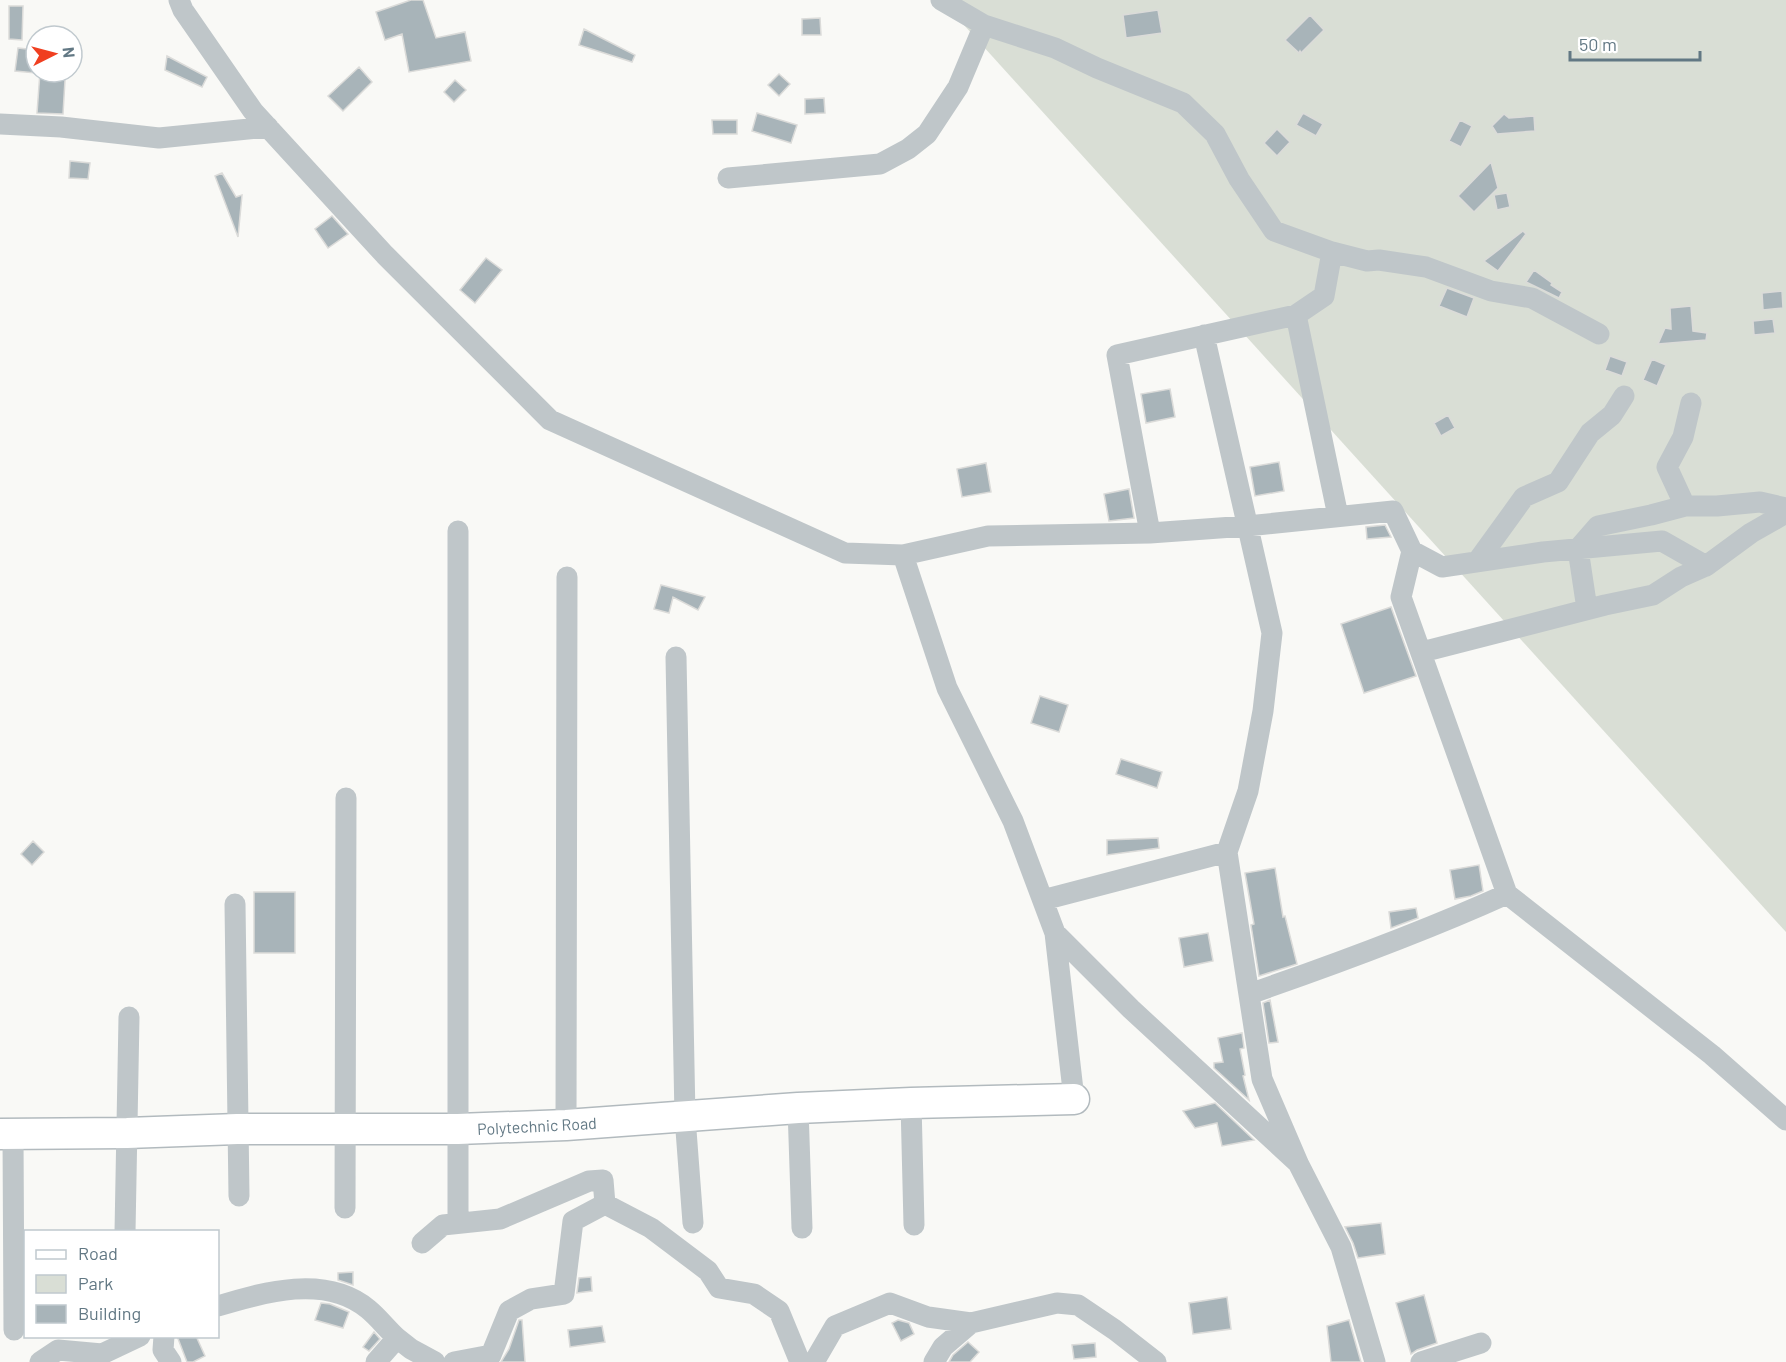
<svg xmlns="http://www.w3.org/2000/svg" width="1786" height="1362" viewBox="0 0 1786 1362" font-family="Barlow,sans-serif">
	<rect width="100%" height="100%" fill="#f9f9f6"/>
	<path fill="#d9ded5" d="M944,0H1786V932L944,3Z"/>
	<path fill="#a8b4b9" stroke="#dbdbd9" stroke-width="1.5" d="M411,0H423L436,38L465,32L471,61L409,72L402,34L385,40L376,12Z
		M9,6H23L22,40L9,39Z
		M1158,10L1162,33L1126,38L1123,15Z
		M1310,15L1324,30L1301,53L1300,51L1299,53L1285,40Z
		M820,18L821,35H802V19Z
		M584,29L635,55L632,62L579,45Z
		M18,48L36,50V73L15,71Z
		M167,56L207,77L202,87L165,70Z
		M359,67L372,82L343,111L328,96Z
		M40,72H61L60,80H65L63,114L37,113Z
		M779,74L790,84L779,96L768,85Z
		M455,80L466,90L454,102L444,92Z
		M824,98L825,113L805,114V99Z
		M757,113L797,125L791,143L752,131Z
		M1303,113L1323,124L1316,136L1296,125Z
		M1504,114L1509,118L1534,116L1535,131L1497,134L1492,126Z
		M712,120H737V134H713Z
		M1460,120L1472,126L1461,147L1449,141Z
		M1277,129L1290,142L1277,156L1264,143Z
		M70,161L90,163L88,179L69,178Z
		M1491,162L1498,188L1474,212L1458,196Z
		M222,173L236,197L242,195L238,237L215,176Z
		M1507,193L1510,207L1497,210L1494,195Z
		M332,216L348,234L328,248L315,229Z
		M1523,231L1526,234L1498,271L1484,261Z
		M486,258L502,270L475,303L460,290Z
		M1534,270L1552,283L1551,285L1562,292L1559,298L1526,282Z
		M1447,288L1474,298L1467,317L1439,306Z
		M1782,291L1783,308L1763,310L1762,293Z
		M1691,306L1693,331L1707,333L1706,340L1658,344L1665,328L1671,329L1670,308Z
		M1773,319L1775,333L1754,335L1753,321Z
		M1610,356L1627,362L1622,376L1605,370Z
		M1652,359L1666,365L1657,386L1643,380Z
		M1170,389L1175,417L1146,423L1141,394Z
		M1448,415L1455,428L1441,436L1434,423Z
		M1279,462L1284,491L1255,496L1250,467Z
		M986,463L991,492L962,497L957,469Z
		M1129,489L1134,518L1109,521L1104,494Z
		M1385,525L1391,537L1367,539L1366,527Z
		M661,585L665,586L705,597L698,610L673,597L669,613L654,609Z
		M1391,607L1416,676L1364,693L1341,624Z
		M1040,696L1068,705L1059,732L1031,723Z
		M1121,759L1162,772L1157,788L1116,774Z
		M1158,838L1159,848L1107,855V840Z
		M33,841L44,852L32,865L21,854Z
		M1479,865L1483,891L1471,896L1455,899L1450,870Z
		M1275,868L1283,917L1285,916L1297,964L1259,976L1251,925L1254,924L1245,873Z
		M254,892H295V953H254Z
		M1416,908L1418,918L1391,928L1389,912Z
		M1208,933L1213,961L1184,967L1179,938Z
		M1270,1000L1278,1042L1269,1043L1263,1003Z
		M1242,1033L1244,1048L1240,1049L1245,1075L1243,1076L1249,1100L1214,1068V1063L1223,1062L1218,1038Z
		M1215,1103L1254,1140L1222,1146L1217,1123L1195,1128L1183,1111Z
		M1381,1223L1385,1254L1358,1258L1353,1243L1345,1227Z
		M353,1272V1285L338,1280V1273Z
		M591,1277L592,1291L577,1293L579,1278Z
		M1424,1295L1437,1343L1417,1350L1411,1354L1396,1303Z
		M1227,1297L1231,1329L1193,1334L1189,1303Z
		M321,1303L330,1304L349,1312L343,1328L315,1320Z
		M519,1320H522L525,1362H501L509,1349Z
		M898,1320L909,1323L914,1334L901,1341L892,1323Z
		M1349,1320L1361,1362H1331L1327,1326Z
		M602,1326L605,1342L570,1347L568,1330Z
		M374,1332L380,1339L369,1351L363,1347Z
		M177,1336H196L205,1356L193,1362H187Z
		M968,1342L979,1352L970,1362H949L953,1355Z
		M1095,1343L1096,1357L1074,1359L1072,1345Z"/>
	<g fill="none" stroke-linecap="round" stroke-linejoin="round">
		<defs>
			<path id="secondary" d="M0,1134L127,1133L237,1129H458L566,1125L798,1108L911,1103L1074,1099"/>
		</defs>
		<use href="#secondary" stroke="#b2babe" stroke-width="33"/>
		<path stroke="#bfc6c9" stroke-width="21" d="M179,0L183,10L253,111L385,255L550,420L845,553L903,555L988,536L1150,533L1247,526L1393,511L1412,551L1442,567L1543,552L1662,541L1706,566L1751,533L1786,513
			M941,0L984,25L1055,48L1097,68L1183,103L1215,134L1239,179L1274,231L1332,252L1324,296L1296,315L1338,516
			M0,124L61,127L159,138L268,127
			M728,178L880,164L908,149L927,134L958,87L984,25
			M1332,252L1367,261L1379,260L1426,267L1491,291L1532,298L1599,334
			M1204,335L1272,633L1263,711L1248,791L1227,852
			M1685,506L1667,467L1683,437L1691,403
			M1150,533L1117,355L1296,315
			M1412,551L1401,597L1507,894L1712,1055L1786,1120
			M903,555L947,688L1013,821L1055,933L1131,1009L1298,1163
			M1477,562L1524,497L1558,482L1590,433L1612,415L1624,396
			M1587,609L1578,549L1598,526L1651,515L1685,506H1717L1760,502L1786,508
			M1422,652L1605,605L1653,595L1681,577L1706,566
			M676,657L685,1117L693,1223
			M1043,900L1227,852L1262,1079L1298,1163L1341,1247L1375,1362
			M235,904L239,1196
			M1055,933L1074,1099
			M1249,994C1336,964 1423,932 1507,894
			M911,1103L914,1225
			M798,1108L802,1228
			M566,1125L567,577
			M13,1134L14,1330
			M345,1208L346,798
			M458,1217V531
			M125,1232L129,1017
			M422,1243L443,1225L500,1219L589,1181L603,1180L605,1204
			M218,1306C264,1292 326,1274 368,1309C378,1317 387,1329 397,1338
			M164,1336L163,1350L171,1362
			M40,1362L58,1350L102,1354L140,1336
			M376,1362L397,1338L411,1349L435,1362
			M454,1362L491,1355L509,1311L531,1299L564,1294L573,1221L605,1204L651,1228L708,1271L719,1288L754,1294L779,1311L800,1362
			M814,1362L835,1326L890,1303L928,1317L971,1323L1057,1303L1078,1305L1115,1330L1156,1362
			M934,1362L943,1347L971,1323
			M1421,1362L1481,1343"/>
		<use href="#secondary" stroke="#fff" stroke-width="30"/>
	</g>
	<g text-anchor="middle" stroke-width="6" stroke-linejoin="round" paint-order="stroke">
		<g font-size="16" fill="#627884" stroke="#fff">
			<text transform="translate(537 1126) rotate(-3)" y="6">Polytechnic Road</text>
		</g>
	</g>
	<rect x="24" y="1230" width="195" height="108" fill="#ffffff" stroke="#c0c9ce" stroke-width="1.5"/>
	<rect x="36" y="1250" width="30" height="9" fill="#ffffff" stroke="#c0c9ce" stroke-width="1.5"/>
	<text x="78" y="1260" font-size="18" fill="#627884">Road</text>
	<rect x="36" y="1275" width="30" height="18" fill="#d9ded5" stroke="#c0c9ce" stroke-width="1.5"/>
	<text x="78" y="1290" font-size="18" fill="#627884">Park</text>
	<rect x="36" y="1305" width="30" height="18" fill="#a8b4b9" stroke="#c0c9ce" stroke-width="1.5"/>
	<text x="78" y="1320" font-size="18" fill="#627884">Building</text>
	<g transform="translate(54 54) rotate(84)"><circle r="28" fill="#ffffff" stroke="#c0c9ce" stroke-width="1.5"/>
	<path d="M0-4.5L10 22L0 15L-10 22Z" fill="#f03f20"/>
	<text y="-9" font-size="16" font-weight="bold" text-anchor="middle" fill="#627884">N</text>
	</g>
	<path d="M1570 51v9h130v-9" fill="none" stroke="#627884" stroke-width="3"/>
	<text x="1579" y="51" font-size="18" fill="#627884" stroke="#ffffff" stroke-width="4.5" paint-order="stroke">50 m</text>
</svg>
